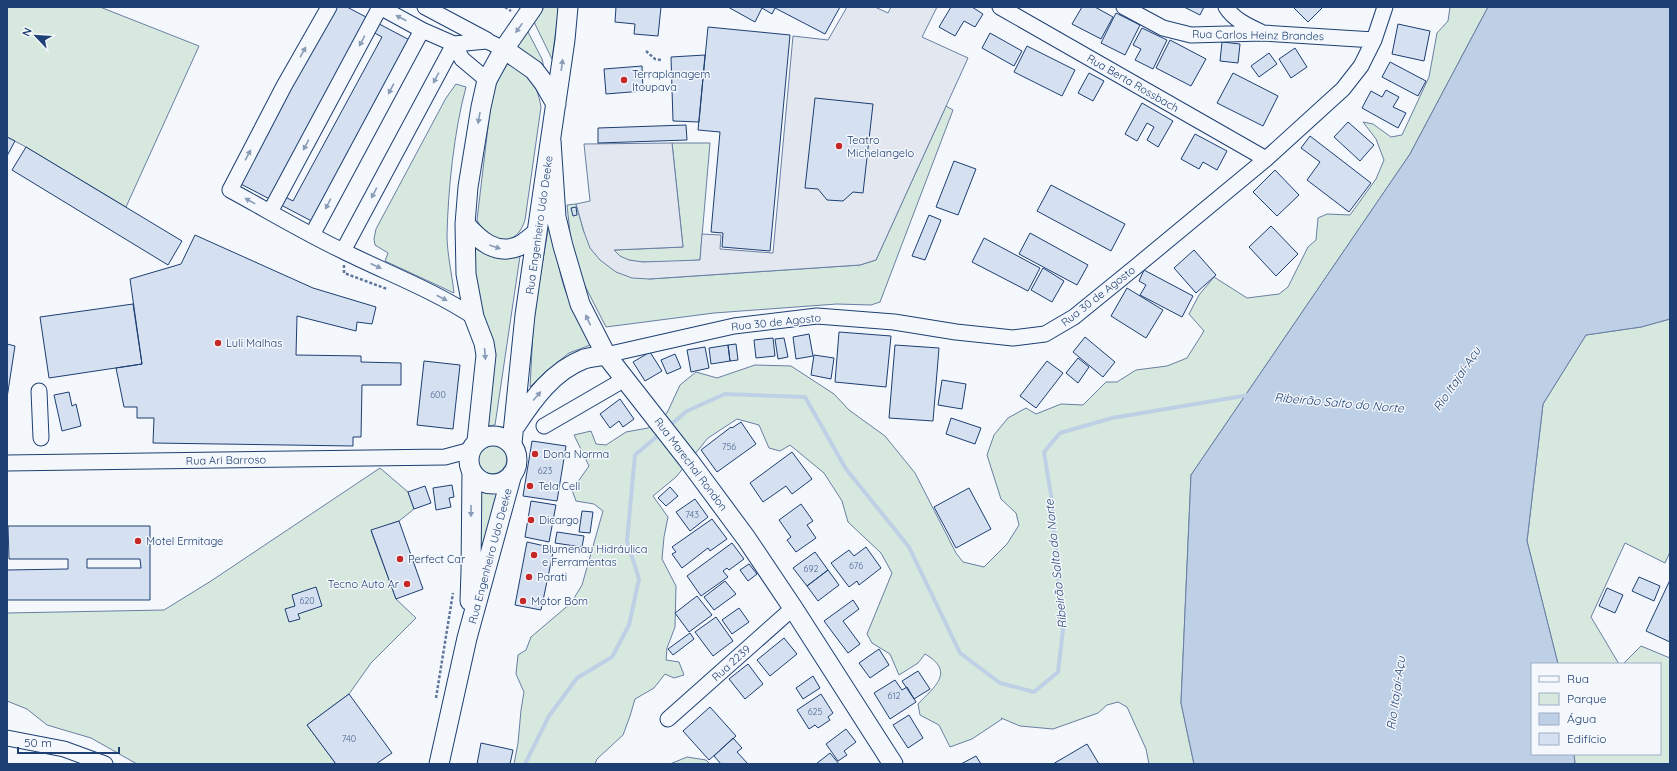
<svg xmlns="http://www.w3.org/2000/svg" width="1677" height="771" viewBox="0 0 1677 771" font-family="Quicksand,sans-serif">
	<rect width="100%" height="100%" fill="#f4f7fb"/>
	<path fill="#d7e8df" stroke="#687fa3" d="M7,7H100L199,46L126,207L26,147L7,137Z
		M544,7H559L552,59L534,22Z
		M1450,7H1488L1410,154L1191,475L1181,703L1194,764H1149L1146,749L1127,707L1118,702L1107,705L1098,713L1053,729L1020,726L1001,718L1002,719L972,739L950,747L939,725L920,715L918,704C934,687 956,672 925,654L918,663L899,675L890,654L872,643L867,634L892,573L881,553L848,522L842,501L824,473L790,445L780,451L769,448L759,425L737,419L708,438L676,477L653,496L668,517L664,537L662,559L676,586L675,627L667,648L666,660L679,662L684,675L674,678L665,674L654,688L635,699L630,716L623,735L597,759L595,764H514L518,743L521,710L524,692L516,674L518,655L526,650L531,637L571,603L582,585L603,511L594,504L576,501L572,490L589,466L574,435L591,431L596,444L606,445L626,432L648,428L667,413L680,385L696,372L717,378L755,365L791,366L834,394L849,410L885,436L915,473L956,553L963,562L984,567L1007,544L1019,525L1016,513L1001,499L987,455L994,435L1008,418L1026,408L1036,414L1061,404L1083,405L1106,382H1117L1136,370L1167,366L1187,358L1204,331L1189,314L1199,295L1214,277L1247,298L1279,294L1288,287L1308,247L1316,240L1318,218L1327,214L1350,215L1376,179L1384,160L1376,139L1363,122L1373,124L1391,137L1402,135L1429,77L1437,33L1448,21Z
		M526,28L542,59L545,72C536,60 526,51 513,45Z
		M505,63C527,73 537,82 541,107L525,220C521,232 516,238 504,241L484,233L477,220L490,110L496,80Z
		M456,84L466,87C454,131 448,190 447,235C447,254 452,274 454,293L385,261L388,253L375,245L374,239L376,229L446,98Z
		M946,106L953,110L880,302L871,305L837,304L714,313L606,327L583,282L571,243L567,205L576,204L584,232L649,279L860,265L876,260Z
		M672,143H710L700,260C682,261 635,266 620,257C618,255 616,252 614,250L683,247Z
		M551,212C555,241 557,273 569,300C575,316 584,330 593,344L569,353L544,373L530,387L534,313Z
		M472,244C490,257 499,260 520,256L495,425L487,426L479,306Z
		M1670,319V552L1665,563L1625,543L1591,617L1619,664H1558L1527,541L1543,404L1586,335L1641,327Z
		M477 459a15 15 0 1 1 30 0a15 15 0 1 1-30 0Z
		M380,468L408,492L414,509L399,521L371,531L396,599L416,618L371,663L349,694L307,725L336,764H137L91,738L47,725L27,709L7,701V613L164,610L211,581Z
		M476,488L492,492L500,493L481,562Z
		M1641,646L1670,658V764H1575L1574,754H1660V664H1623Z
		M687,757L706,760L710,764H670Z"/>
	<path fill="#e3e8f0" stroke="#687fa3" d="M847,7H875L888,13L891,7H937L922,37L968,58L876,260L860,265L649,279L632,278L616,272L600,260L590,248L584,232L576,204L590,201L584,144L672,143L683,247L614,250L620,256L629,260L643,262L700,260L702,234L721,235L720,249L773,253L793,36L828,40Z"/>
	<path fill="#bed0e5" stroke="#687fa3" d="M1488,7H1670V319L1641,327L1586,335L1543,404L1527,541L1558,664H1532V754H1574L1575,764H1194L1181,703L1191,475L1410,154Z"/>
	<g fill="none" stroke-linecap="round" stroke-linejoin="round">
		<path stroke="#bed0e5" stroke-width="4" d="M668,427L687,411L725,394L805,397L846,469L909,547L960,653L1000,683L1034,692L1058,672L1063,630L1051,495L1044,452L1060,433L1112,418L1249,395
			M525,764L549,716L577,678L612,657L629,625L639,579L627,541L635,455L661,433"/>
	</g>
	<path fill="#d5e0f0" stroke="#1d3f73" fill-rule="evenodd" d="M332,7H347L419,45L323,227L239,183ZM362,26L382,37L293,201L274,191Z
		M616,7H661L658,36L634,34L635,24L615,22Z
		M728,7H840L825,34L775,8L772,14L762,8L755,22Z
		M951,7H972L983,14L975,27L964,21L955,36L939,27Z
		M1082,7H1095L1113,17L1101,39L1072,24Z
		M1184,7H1204L1200,15Z
		M1293,7H1323L1308,22Z
		M1116,13L1140,25L1125,55L1101,43Z
		M1398,24L1430,31L1424,61L1392,54Z
		M708,27L790,35L770,251L722,247L723,233L711,232L720,132L698,130Z
		M1142,28L1167,40L1153,69L1135,60L1141,49L1133,45Z
		M990,33L1022,51L1014,66L982,48Z
		M1170,40L1206,59L1191,86L1156,68Z
		M1222,42L1240,44L1238,63L1220,61Z
		M1027,46L1075,70L1062,96L1014,72Z
		M1295,48L1307,67L1291,78L1279,59Z
		M1269,53L1277,64L1259,77L1251,66Z
		M705,55L699,122L673,121L671,57Z
		M1390,62L1426,81L1418,96L1382,77Z
		M642,66L643,91L606,94L604,69Z
		M1089,73L1104,81L1093,101L1078,93Z
		M1233,73L1278,96L1263,126L1217,103Z
		M1386,90L1399,97L1393,107L1406,113L1398,128L1362,108L1371,91L1382,97Z
		M815,98L873,104L863,193L853,192L843,201L827,200L818,189L805,188Z
		M1142,103L1173,121L1158,147L1147,140L1154,127L1147,123L1137,141L1125,134Z
		M1348,122L1374,145L1360,161L1334,137Z
		M686,125L687,140L598,143V128Z
		M1195,134L1227,151L1217,170L1203,162L1199,169L1181,159Z
		M1310,136L1371,183L1349,212L1307,180L1320,162L1301,148Z
		M7,137L15,141L7,156Z
		M26,147L182,241L168,265L12,170Z
		M954,161L976,169L958,215L936,207Z
		M1275,170L1299,195L1277,216L1253,192Z
		M1051,185L1125,224L1111,251L1037,211Z
		M576,207L577,215L573,216L571,208Z
		M929,215L941,220L925,260L912,256Z
		M1271,226L1298,254L1276,276L1249,247Z
		M1030,233L1088,265L1077,285L1019,254Z
		M195,235L313,288L376,307L372,324L357,322L356,331L297,316L296,355L361,356V362L401,363V385H362L361,437H353V446L153,443L154,418H137V407H124L116,368L142,364L130,279L181,264Z
		M984,238L1040,268L1028,291L972,262Z
		M1194,250L1216,275L1196,293L1174,268Z
		M1043,268L1064,281L1052,302L1031,290Z
		M1144,270L1193,296L1182,317L1140,295L1146,285L1139,281Z
		M1127,288L1163,310L1146,338L1111,316Z
		M133,304L142,364L49,378L40,317Z
		M839,332L891,336L886,387L835,382Z
		M809,334L813,356L796,359L793,337Z
		M1085,337L1115,362L1103,377L1073,352Z
		M773,338L775,356L756,358L754,340Z
		M784,338L788,357L778,359L775,339Z
		M7,344L15,346L7,398Z
		M736,344L738,360L730,361L728,345Z
		M728,345L730,361L711,364L709,348Z
		M895,345L939,348L933,421L889,418Z
		M705,347L709,368L691,372L687,350Z
		M650,352L662,371L645,381L633,362Z
		M675,354L681,368L667,374L661,360Z
		M814,355L834,358L831,379L811,375Z
		M1078,358L1089,367L1078,383L1066,373Z
		M424,361L460,365L453,429L417,425Z
		M1047,361L1063,373L1036,408L1020,396Z
		M942,380L966,384L962,409L938,405Z
		M69,392L72,406L76,404L81,426L62,431L54,395Z
		M620,399L634,419L623,427L619,421L610,428L600,414Z
		M951,418L981,428L975,444L946,434Z
		M741,422L756,444L717,472L701,450L731,427L732,428Z
		M532,441L566,446L557,501L523,496Z
		M792,452L812,479L792,494L786,486L763,502L750,483Z
		M452,485L454,497L449,498L451,507L436,510L433,488Z
		M425,486L431,503L414,509L408,492Z
		M670,487L678,496L666,506L658,498Z
		M969,488L991,529L956,548L934,507Z
		M695,499L708,517L690,531L676,512Z
		M531,501L556,505L549,542L525,537Z
		M801,504L813,521L807,525L816,538L796,552L787,540L791,537L779,520Z
		M582,511L593,512L590,533L579,532Z
		M712,519L727,539L710,551L708,548L682,568L672,554L676,552L672,547Z
		M399,521L423,589L396,599L371,530Z
		M8,526H150V600H7V570L68,569V559H9ZM87,559H140L141,568H87Z
		M557,532L584,536L582,547L555,543Z
		M527,542L554,548L541,610L515,605Z
		M732,543L744,559L729,570L727,568L723,571L728,577L701,596L687,576Z
		M866,547L881,568L859,585L857,581L849,587L831,563L849,550L854,556Z
		M815,552L828,570L807,586L793,568Z
		M749,564L757,574L748,581L740,570Z
		M828,570L839,585L818,601L807,586Z
		M1639,577L1660,586L1654,601L1632,591Z
		M1670,580V642L1646,631Z
		M725,581L736,594L714,610L704,597Z
		M316,587L322,606L298,614L300,619L289,622L285,609L295,606L292,595Z
		M1607,588L1623,595L1615,613L1599,606Z
		M697,596L712,615L689,632L675,613Z
		M853,600L859,609L843,621L860,644L848,653L824,621Z
		M739,608L749,622L732,634L722,620Z
		M716,617L733,641L713,656L695,632Z
		M690,633L694,639L673,655L668,649Z
		M784,638L797,654L770,676L757,660Z
		M879,649L889,665L870,678L859,663Z
		M748,664L763,684L745,699L729,679Z
		M918,671L930,689L914,699L902,681Z
		M813,676L820,688L803,699L796,688Z
		M895,680L902,690L907,687L916,702L890,719L874,693Z
		M349,694L392,753L376,764H336L307,725Z
		M821,694L833,713L828,717L830,720L818,728L815,725L809,729L797,710Z
		M710,707L736,736L709,760L683,731Z
		M909,715L923,738L908,748L893,725Z
		M846,729L856,742L844,751L847,755L838,761L826,744Z
		M733,738L742,748L737,752L748,764H721L714,756Z
		M481,743L513,750L510,764H477Z
		M1087,744L1099,764H1053Z
		M830,753L839,764H816Z
		M976,756L981,764H961Z"/>
	<g fill="none" stroke-linecap="round" stroke-linejoin="round">
		<defs>
			<path id="minor" d="M329,7L284,86L230,190C267,210 305,233 343,251C387,273 433,290 474,317
				M380,7L422,30L454,44L487,41L504,49
				M425,7L487,40
				M1000,7L1266,159
				M1124,7L1163,28L1191,35L1263,33L1374,40
				M1226,7C1233,19 1248,26 1261,32
				M454,44L462,59L487,80
				M270,212L380,7
				M312,235L422,30
				M343,251L454,44
				M606,355L734,326L817,316L894,322L956,332L1013,338L1045,334L1074,317L1138,265L1266,159L1343,89L1361,66L1374,40L1385,7
				M39,391L41,438
				M544,426L625,379
				M7,463L445,457L471,450
				M668,719L793,608
				M7,738L64,749L105,764"/>
			<path id="major" d="M504,49L534,70L544,83L556,104
				M551,141L556,217L563,246L580,304L606,355L689,461L746,538L793,608L893,764
				M465,224C479,240 496,256 519,246C525,243 531,237 537,233
				M516,425C533,399 553,371 584,359C591,357 599,356 606,355
				M469 460a24 24 0 1 1 48 0a24 24 0 1 1-48 0Z
				M477,441L486,355L484,343L474,317L466,274L465,224L468,187L481,107L487,80L504,49L533,7
				M512,443L525,315L565,40L568,7
				M470,601L471,571L472,472
				M439,764L467,638L512,474"/>
		</defs>
		<use href="#minor" stroke="#1d3f73" stroke-width="17"/>
		<use href="#major" stroke="#1d3f73" stroke-width="21"/>
		<path stroke="#5e769c" stroke-width="2.5" stroke-dasharray="3 2" stroke-linecap="butt" d="M505,7L511,11
			M646,51L655,59L661,60
			M344,265V273L387,289
			M436,698L453,593"/>
		<use href="#minor" stroke="#f4f7fb" stroke-width="15"/>
		<use href="#major" stroke="#f4f7fb" stroke-width="19"/>
	</g>
	<defs><path id="oneway-solid" d="M-6-.8H1V-3.2L6.5 0L1 3.2V.8H-6Z"/></defs>
	<g fill="#889bb7">
		<use href="#oneway-solid" transform="translate(401 18) rotate(-152)"/>
		<use href="#oneway-solid" transform="translate(519 28) rotate(125)"/>
		<use href="#oneway-solid" transform="translate(362 41) rotate(118)"/>
		<use href="#oneway-solid" transform="translate(303 52) rotate(-61)"/>
		<use href="#oneway-solid" transform="translate(562 65) rotate(-82)"/>
		<use href="#oneway-solid" transform="translate(436 78) rotate(118)"/>
		<use href="#oneway-solid" transform="translate(391 89) rotate(118)"/>
		<use href="#oneway-solid" transform="translate(479 118) rotate(100)"/>
		<use href="#oneway-solid" transform="translate(306 145) rotate(118)"/>
		<use href="#oneway-solid" transform="translate(248 155) rotate(-62)"/>
		<use href="#oneway-solid" transform="translate(374 193) rotate(118)"/>
		<use href="#oneway-solid" transform="translate(250 201) rotate(-151)"/>
		<use href="#oneway-solid" transform="translate(328 204) rotate(118)"/>
		<use href="#oneway-solid" transform="translate(495 247) rotate(19)"/>
		<use href="#oneway-solid" transform="translate(376 266) rotate(24)"/>
		<use href="#oneway-solid" transform="translate(442 298) rotate(27)"/>
		<use href="#oneway-solid" transform="translate(588 320) rotate(-115)"/>
		<use href="#oneway-solid" transform="translate(485 354) rotate(85)"/>
		<use href="#oneway-solid" transform="translate(537 396) rotate(-49)"/>
		<use href="#oneway-solid" transform="translate(471 511) rotate(90)"/>
	</g>
	<g fill="#c62828" stroke="#f4f7fb" stroke-width="1.5">
		<circle cx="624" cy="80" r="4"/>
		<circle cx="839" cy="146" r="4"/>
		<circle cx="218" cy="343" r="4"/>
		<circle cx="535" cy="454" r="4"/>
		<circle cx="530" cy="486" r="4"/>
		<circle cx="531" cy="520" r="4"/>
		<circle cx="138" cy="541" r="4"/>
		<circle cx="534" cy="555" r="4"/>
		<circle cx="400" cy="559" r="4"/>
		<circle cx="529" cy="577" r="4"/>
		<circle cx="407" cy="584" r="4"/>
		<circle cx="523" cy="601" r="4"/>
	</g>
	<g text-anchor="middle" stroke-width="3" stroke-linejoin="round" paint-order="stroke">
		<g font-size="9" fill="#4b6792">
			<text x="438" y="398">600</text>
			<text x="729" y="450">756</text>
			<text x="545" y="474">623</text>
			<text x="692" y="518">743</text>
			<text x="856" y="569">676</text>
			<text x="811" y="572">692</text>
			<text x="307" y="604">620</text>
			<text x="894" y="699">612</text>
			<text x="815" y="715">625</text>
			<text x="349" y="742">740</text>
		</g>
		<g font-size="11" fill="#1d3f73" stroke="#f4f7fb">
			<text transform="translate(1258 35) rotate(1)" y="4">Rua Carlos Heinz Brandes</text>
			<text transform="translate(1133 83) rotate(30)" y="4">Rua Berta Rossbach</text>
			<text transform="translate(539 225) rotate(-82)" y="4">Rua Engenheiro Udo Deeke</text>
			<text transform="translate(1098 296) rotate(-38)" y="4">Rua 30 de Agosto</text>
			<text transform="translate(776 322) rotate(-6)" y="4">Rua 30 de Agosto</text>
			<text transform="translate(226 460) rotate(-1)" y="4">Rua Ari Barroso</text>
			<text transform="translate(691 464) rotate(53)" y="4">Rua Marechal Rondon</text>
			<text transform="translate(490 556) rotate(-75)" y="4">Rua Engenheiro Udo Deeke</text>
			<text transform="translate(731 663) rotate(-42)" y="4">Rua 2239</text>
		</g>
		<g font-size="11" fill="#1d3f73" stroke="#f4f7fb" text-anchor="start">
			<text x="632" y="78">Terraplanagem<tspan x="632" dy="13">Itoupava</tspan></text>
			<text x="847" y="144">Teatro<tspan x="847" dy="13">Michelangelo</tspan></text>
			<text x="226" y="347">Luli Malhas</text>
			<text x="543" y="458">Dona Norma</text>
			<text x="538" y="490">Tela Cell</text>
			<text x="539" y="524">Dicargo</text>
			<text x="146" y="545">Motel Ermitage</text>
			<text x="542" y="553">Blumenau Hidráulica<tspan x="542" dy="13">e Ferramentas</tspan></text>
			<text x="408" y="563">Perfect Car</text>
			<text x="537" y="581">Parati</text>
			<text x="399" y="588" text-anchor="end">Tecno Auto Ar</text>
			<text x="531" y="605">Motor Bom</text>
		</g>
		<g font-size="12" font-style="italic" fill="#1d3f73" stroke="#f4f7fb">
			<text transform="translate(1457 379) rotate(-56)" y="4">Rio Itajaí-Açu</text>
			<text transform="translate(1339 403) rotate(5)" y="4">Ribeirão Salto do Norte</text>
			<text transform="translate(1056 564) rotate(-96)" y="4">Ribeirão Salto do Norte</text>
			<text transform="translate(1396 693) rotate(-82)" y="4">Rio Itajaí-Açu</text>
		</g>
	</g>
	<rect width="1677" height="771" fill="none" stroke="#1d3f73" stroke-width="16"/>
	<rect x="1531" y="663" width="130" height="92" fill="#f4f7fb" stroke="#9eadc5"/>
	<rect x="1539" y="676" width="20" height="6" fill="#f4f7fb" stroke="#9eadc5"/>
	<text x="1567" y="683" font-size="12" fill="#1d3f73">Rua</text>
	<rect x="1539" y="693" width="20" height="12" fill="#d7e8df" stroke="#9eadc5"/>
	<text x="1567" y="703" font-size="12" fill="#1d3f73">Parque</text>
	<rect x="1539" y="713" width="20" height="12" fill="#bed0e5" stroke="#9eadc5"/>
	<text x="1567" y="723" font-size="12" fill="#1d3f73">Água</text>
	<rect x="1539" y="733" width="20" height="12" fill="#d5e0f0" stroke="#9eadc5"/>
	<text x="1567" y="743" font-size="12" fill="#1d3f73">Edifício</text>
	<g transform="translate(36 36) rotate(295)" stroke="#f4f7fb" stroke-width="3" paint-order="stroke">
	<path d="M0-3L7 15L0 10L-7 15Z" fill="#1d3f73"/>
	<text y="-6" font-size="11" font-weight="bold" text-anchor="middle" fill="#1d3f73">N</text>
	</g>
	<path d="M18 747v6h101v-6" fill="none" stroke="#1d3f73" stroke-width="2"/>
	<text x="24" y="747" font-size="12" fill="#1d3f73" stroke="#f4f7fb" stroke-width="3" paint-order="stroke">50 m</text>
</svg>
